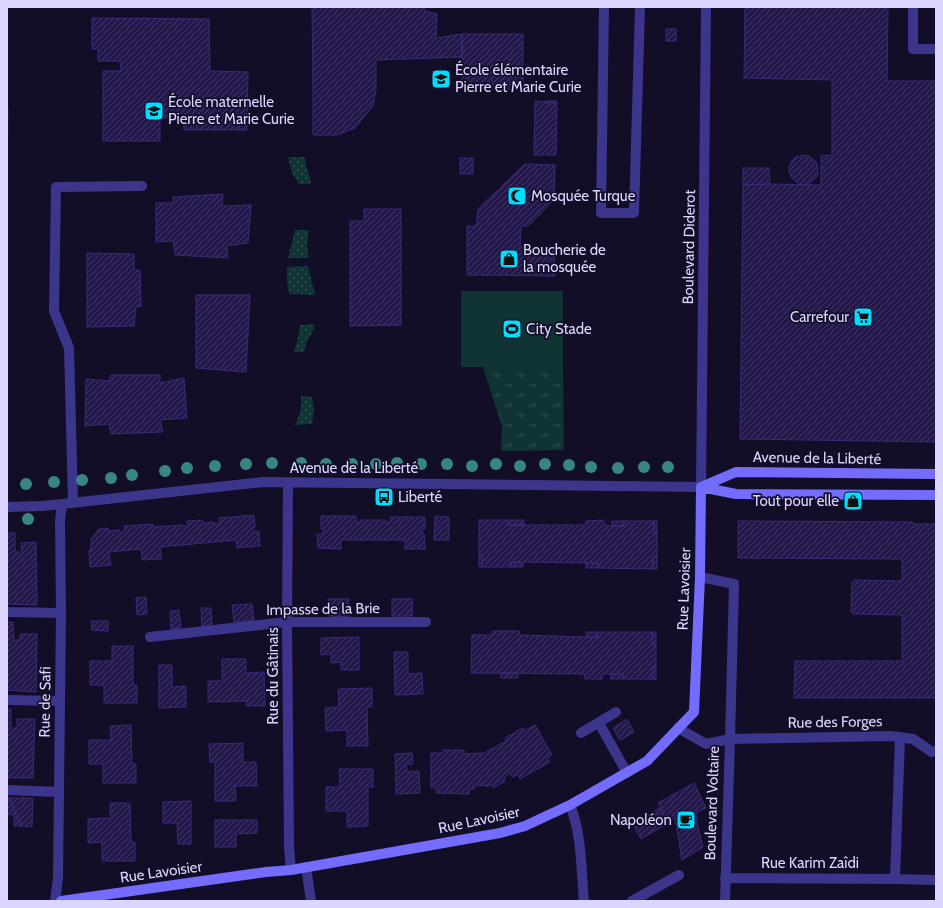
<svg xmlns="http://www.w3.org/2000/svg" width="943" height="908" viewBox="0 0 943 908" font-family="Cabin,sans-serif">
	<defs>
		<pattern id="grass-dots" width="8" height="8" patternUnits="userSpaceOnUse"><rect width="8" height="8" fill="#103333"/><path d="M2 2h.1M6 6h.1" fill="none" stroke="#325052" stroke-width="1.8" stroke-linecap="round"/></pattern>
		<pattern id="park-tufts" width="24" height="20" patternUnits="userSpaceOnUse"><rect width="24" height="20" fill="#103333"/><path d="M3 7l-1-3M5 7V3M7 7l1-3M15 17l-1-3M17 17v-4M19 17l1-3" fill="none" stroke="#325052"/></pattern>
		<pattern id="building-hatch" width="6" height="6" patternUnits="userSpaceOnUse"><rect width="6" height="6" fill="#24184b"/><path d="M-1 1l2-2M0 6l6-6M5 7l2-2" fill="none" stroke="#433966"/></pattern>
	</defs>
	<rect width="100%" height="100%" fill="#130e28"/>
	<path fill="url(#grass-dots)" d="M288,157H305L306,167L310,177L311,184H299L292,173Z
		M295,230H309L307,244L309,258H288Z
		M308,266C310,276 313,285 315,295L289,294L287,282V267Z
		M315,324L313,331L307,341L304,352H294L298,338L300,325Z
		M301,396L312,397L314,409L312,424L295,425C300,415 302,407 301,396Z"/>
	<path fill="url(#park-tufts)" d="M483,367H563L564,450L501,451L502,427Z"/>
	<path fill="#103333" d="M461,291H563V367H461Z"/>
	<path fill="url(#building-hatch)" stroke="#3b2879" d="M312,7H424L425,11L437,14L436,38L462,34V57L376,60V90L373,106L355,128L337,135H313V91Z
		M745,7H888L887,81H936V442L740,439L743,185L770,184L821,185V156L832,155V80L744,78Z
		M92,18L209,19L210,71L248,72L247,130H184L183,117L160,118V141H103V71H121L120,61H98V49H92Z
		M666,29H676V41H666Z
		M462,34H523V89H462Z
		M535,101L557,103L556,155H534Z
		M545,101H557V103H545Z
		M7,107H8L7,166Z
		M805,155L809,156L814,160L817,164L818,174L816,178L810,183L806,185H800L792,178L789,172V167L791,162L796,157Z
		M460,158H473V174H460Z
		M525,164L555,165L554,200L528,226H521L520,247L554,248L555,276L467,275V226H476L478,209Z
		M743,168H769L770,184L743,185Z
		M223,194L222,206L251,205L248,243L227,246L228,258L175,255L173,241L156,242V203H173V197Z
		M364,209H401V325L350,326V221H364Z
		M87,253L134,254V270H140L141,306L136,307L134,326L87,327Z
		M196,295H250L246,372L196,368Z
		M111,375H160V383L184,378L187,418L160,420L163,432L111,434L109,424L85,426L86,379L109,381Z
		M254,515L255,527H253L254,532L259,531L260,546L237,548L236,540L160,547L162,559L142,560L141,549L109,552L111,565L90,567L89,550H91V539L99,529L108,528V531L120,530L119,532H124V526L153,524V527L182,525L183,526H188L187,521L202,520L203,523L214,522L215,524L220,523L219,518Z
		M321,516H356V522H361V520H385L386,522H390V517H425V529H422L423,534H424L425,549H405V540H341V549L318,548L317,534H323V529H321Z
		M435,516L449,517V540H434Z
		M479,520H507L508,525H586V521L604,520V525L612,526H624V521H654V533H657V557H653V569L598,568V563L511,562V567H482V555H479Z
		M507,520H524V525H508Z
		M612,521H624V526H612Z
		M654,521H657V533H654Z
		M738,521L912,522L915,524H936V698H794L795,661H902V615L853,614L851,612L852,582L854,580L902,581V559L738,558Z
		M7,533H15V552H22L21,543L36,542L37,605L7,604Z
		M479,555H482V567H479Z
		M653,557H657V569H653Z
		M511,562L523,563V567H511Z
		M586,563H598V568H586Z
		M146,597L147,614L137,615L136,598Z
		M328,599H349V617L329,616Z
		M392,599H413L412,616H392Z
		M252,604L254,620L234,622L232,605Z
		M201,608H211L212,624L202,626Z
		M179,610L181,628L171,629L170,611Z
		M91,621H108V631L92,630Z
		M7,622H13L14,640H20V634H37L36,692L7,690Z
		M492,631H519L520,635L586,637H598L597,632H652L653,645L656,644V667H652L653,679H623V674H602V679H585L584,674L471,673L472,635H492Z
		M586,632H597L598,637H586Z
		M652,632H656V644L653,645Z
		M359,637V670H341V662L331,663V654L321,655V638Z
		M112,646H133V685H137V703H104V685H90V661H112Z
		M394,652H408V674L422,673L423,694L395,695Z
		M222,659H246V673L264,672L265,706H246L247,701L208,702V681H222Z
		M159,665H172V687L186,686V707L159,708Z
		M652,667H656V680L653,679Z
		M501,673H518V678H501Z
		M610,674H623V679H611Z
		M372,688V707H367L368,746H347V730L326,731L325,708L339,707L338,689Z
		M7,709H11V728H17V719H35L33,778H7Z
		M627,719L634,732L620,740L613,728Z
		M131,725L132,764H136V783H103V764H89V740H111L110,726Z
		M535,725L552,755L547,758L550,762L520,779L518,774L513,777L510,773L504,778L505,781L494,788L492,785L487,786L475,785L474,789H469V794L436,793V788H431V753H443V750H464V754L484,753L506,741L505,738L523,728L524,731Z
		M243,743V762H256L257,786H235L236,801H215V762H210L209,744Z
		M412,753L413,764H406L407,772L419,771L420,793L396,794L395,754Z
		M339,769H373V787H368V826L347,827V811H326V787H340Z
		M694,783L706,808L696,813L698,828L703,847L682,860L675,818L668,822L658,803Z
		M7,798H9L21,826H14V814L9,815L7,811Z
		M9,798H33L32,827L21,826Z
		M191,801V844H178L177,823H163V802Z
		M110,803H130L131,842H135V861H102V842L88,843V819L110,818Z
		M660,808L668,823L641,839L633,824Z
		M215,820H257V833L236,834V847H215Z"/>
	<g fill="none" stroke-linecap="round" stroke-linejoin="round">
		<path stroke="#3b358b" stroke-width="10" d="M604,7L601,213H634L640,7
			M913,7V49H936
			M73,503L69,348L54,311L56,187L142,186
			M7,612L61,613
			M150,637L287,622H426
			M7,700L60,701
			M599,723L627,773
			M581,733L616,712
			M7,790L59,792
			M306,867L311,901
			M632,901L679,875"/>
		<path stroke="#3b358b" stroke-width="10" d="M288,483L287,622L289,847L291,870
			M7,507L41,506L62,504L263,482L701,487L706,7
			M700,577L734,584L730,739L891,736L913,739L932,752L936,751
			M678,728L706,744L730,739L725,901
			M570,805C582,834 581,870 584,901
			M725,878L895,879L936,880
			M895,879L900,737
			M55,901L58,879L61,613L60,521L62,504"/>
		<path stroke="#746cff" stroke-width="10" d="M701,487L736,472L936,474
			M701,487L736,494L936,495
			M61,901L266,872L291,870L500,833L525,826L570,805L647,761L694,712L700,577L701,487"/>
	</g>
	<g fill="#388681">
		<circle cx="272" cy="463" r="6"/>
		<circle cx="301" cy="463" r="6"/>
		<circle cx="397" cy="463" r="6"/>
		<circle cx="246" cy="464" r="6"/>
		<circle cx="326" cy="464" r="6"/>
		<circle cx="352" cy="464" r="6"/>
		<circle cx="376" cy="464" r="6"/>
		<circle cx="421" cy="464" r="6"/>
		<circle cx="447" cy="464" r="6"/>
		<circle cx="496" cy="464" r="6"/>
		<circle cx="545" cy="464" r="6"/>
		<circle cx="569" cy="465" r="6"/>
		<circle cx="215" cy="466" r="6"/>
		<circle cx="472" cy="466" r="6"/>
		<circle cx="520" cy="466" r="6"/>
		<circle cx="591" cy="467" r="6"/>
		<circle cx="644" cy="467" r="6"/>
		<circle cx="668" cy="467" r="6"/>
		<circle cx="187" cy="468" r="6"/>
		<circle cx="618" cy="468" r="6"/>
		<circle cx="165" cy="471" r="6"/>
		<circle cx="132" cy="475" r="6"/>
		<circle cx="111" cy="478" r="6"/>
		<circle cx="82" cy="480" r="6"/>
		<circle cx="54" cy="482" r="6"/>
		<circle cx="26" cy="484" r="6"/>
		<circle cx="28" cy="519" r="6"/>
	</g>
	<defs>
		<symbol id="school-square" viewBox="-11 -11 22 22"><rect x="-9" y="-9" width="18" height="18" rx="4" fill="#01ddff" stroke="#130e28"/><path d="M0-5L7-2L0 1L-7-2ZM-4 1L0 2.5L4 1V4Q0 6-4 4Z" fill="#111"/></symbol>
		<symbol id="mosque-square" viewBox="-11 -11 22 22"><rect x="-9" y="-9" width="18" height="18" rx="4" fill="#01ddff" stroke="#130e28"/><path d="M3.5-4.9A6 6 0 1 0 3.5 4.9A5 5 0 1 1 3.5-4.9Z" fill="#111"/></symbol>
		<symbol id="shop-square" viewBox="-11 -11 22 22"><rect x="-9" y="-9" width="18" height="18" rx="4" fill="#01ddff" stroke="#130e28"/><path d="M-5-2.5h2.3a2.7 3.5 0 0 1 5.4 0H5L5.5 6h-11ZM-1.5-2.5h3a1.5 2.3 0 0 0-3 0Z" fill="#111"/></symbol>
		<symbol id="supermarket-square" viewBox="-11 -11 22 22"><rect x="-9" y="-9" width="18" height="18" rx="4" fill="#01ddff" stroke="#130e28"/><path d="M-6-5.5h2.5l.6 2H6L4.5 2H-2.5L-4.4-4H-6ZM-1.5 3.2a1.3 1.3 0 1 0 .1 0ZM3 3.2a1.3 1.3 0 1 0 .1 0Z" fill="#111"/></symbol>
		<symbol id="stadium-square" viewBox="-11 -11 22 22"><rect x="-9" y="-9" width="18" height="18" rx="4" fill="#01ddff" stroke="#130e28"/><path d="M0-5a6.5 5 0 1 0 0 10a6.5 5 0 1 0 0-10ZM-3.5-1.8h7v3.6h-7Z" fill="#111"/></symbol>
		<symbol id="bus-square" viewBox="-11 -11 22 22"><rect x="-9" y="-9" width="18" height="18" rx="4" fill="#01ddff" stroke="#130e28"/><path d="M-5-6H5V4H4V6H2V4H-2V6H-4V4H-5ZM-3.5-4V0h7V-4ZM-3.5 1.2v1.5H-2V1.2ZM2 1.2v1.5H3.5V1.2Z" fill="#111"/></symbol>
		<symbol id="cafe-square" viewBox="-11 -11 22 22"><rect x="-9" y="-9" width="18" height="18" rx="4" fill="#01ddff" stroke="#130e28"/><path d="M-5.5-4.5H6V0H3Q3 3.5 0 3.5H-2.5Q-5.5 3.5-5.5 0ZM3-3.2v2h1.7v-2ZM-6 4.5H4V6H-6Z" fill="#111"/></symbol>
	</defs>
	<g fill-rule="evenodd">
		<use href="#school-square" x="430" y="68" width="22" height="22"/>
		<use href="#school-square" x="143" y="100" width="22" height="22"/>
		<use href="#mosque-square" x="506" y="185" width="22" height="22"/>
		<use href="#shop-square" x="498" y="248" width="22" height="22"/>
		<use href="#supermarket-square" x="852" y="306" width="22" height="22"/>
		<use href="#stadium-square" x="501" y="318" width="22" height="22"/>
		<use href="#bus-square" x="373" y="486" width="22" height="22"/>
		<use href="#shop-square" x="842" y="490" width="22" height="22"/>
		<use href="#cafe-square" x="675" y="809" width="22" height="22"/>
	</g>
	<g text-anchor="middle" stroke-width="3.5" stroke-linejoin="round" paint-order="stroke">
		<g font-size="15" fill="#dbd5ff" stroke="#130e28" text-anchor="start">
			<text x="455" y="75">École élémentaire<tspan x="455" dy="17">Pierre et Marie Curie</tspan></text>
			<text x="168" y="107">École maternelle<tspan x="168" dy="17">Pierre et Marie Curie</tspan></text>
			<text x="531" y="201">Mosquée Turque</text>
			<text x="523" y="255">Boucherie de<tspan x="523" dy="17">la mosquée</tspan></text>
			<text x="849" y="322" text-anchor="end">Carrefour</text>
			<text x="526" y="334">City Stade</text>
			<text x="398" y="502">Liberté</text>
			<text x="839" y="506" text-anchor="end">Tout pour elle</text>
			<text x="672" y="825" text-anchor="end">Napoléon</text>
		</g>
		<g font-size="15" fill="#dbd5ff" stroke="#130e28">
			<text transform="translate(689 247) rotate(-89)" y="5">Boulevard Diderot</text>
			<text transform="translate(817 458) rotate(1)" y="5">Avenue de la Liberté</text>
			<text x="354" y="473">Avenue de la Liberté</text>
			<text transform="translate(684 589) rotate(-88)" y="5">Rue Lavoisier</text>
			<text transform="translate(323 609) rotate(-1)" y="5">Impasse de la Brie</text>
			<text transform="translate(273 676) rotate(-90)" y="5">Rue du Gâtinais</text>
			<text transform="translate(45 702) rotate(-89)" y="5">Rue de Safi</text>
			<text transform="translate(835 722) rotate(-1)" y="5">Rue des Forges</text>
			<text transform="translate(712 803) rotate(-88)" y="5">Boulevard Voltaire</text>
			<text transform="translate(479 820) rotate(-12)" y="5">Rue Lavoisier</text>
			<text x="810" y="868">Rue Karim Zaîdi</text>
			<text transform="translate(161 872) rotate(-8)" y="5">Rue Lavoisier</text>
		</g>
	</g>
	<rect width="943" height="908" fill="none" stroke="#dbd5ff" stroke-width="16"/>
</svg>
